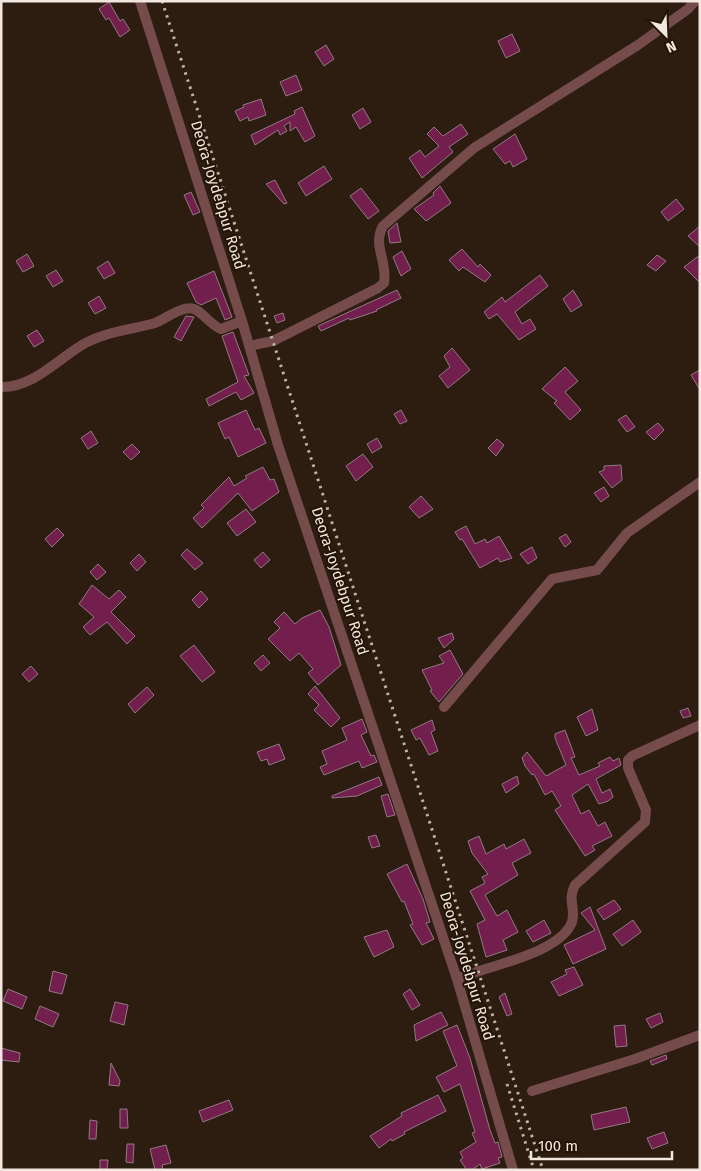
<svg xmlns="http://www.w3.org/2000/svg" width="701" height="1171" viewBox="0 0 701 1171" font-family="'Fira Sans',sans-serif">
	<rect width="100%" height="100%" fill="#2d1d10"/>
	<path fill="#731f4e" stroke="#917984" d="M109,2L120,21L123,19L130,30L120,37L109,18L106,20L99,9Z
		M512,34L520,51L506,58L498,41Z
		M326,45L334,59L324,66L315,52Z
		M296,75L302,90L286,96L280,82Z
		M261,99L266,115L249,121L248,117L240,121L235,111L244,107L243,105Z
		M302,107L315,136L305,142L296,127L290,131V122L284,126L287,131L280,135L278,130L255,145L251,135L295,114L294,111Z
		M363,108L371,122L360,129L352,115Z
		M461,124L468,134L449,147L453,152L422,178L409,158L420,150L425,157L439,146L427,134L434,127L443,136Z
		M515,134L527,159L513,167L510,161L505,164L493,149Z
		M324,166L332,179L306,196L298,183Z
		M275,180L287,203L284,204L266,184Z
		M440,186L451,203L426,221L414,209L434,195L433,193Z
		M361,188L379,211L368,219L350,196Z
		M191,192L200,212L193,215L184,195Z
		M676,199L684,209L668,221L661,212Z
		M397,223L401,242L390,243L388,231Z
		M700,226V247L688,236Z
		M462,249L478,267L480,264L491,275L485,282L463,267L459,271L449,260Z
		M402,251L411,269L401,276L393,257Z
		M27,254L34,266L23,272L16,261Z
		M657,255L666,261L656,271L647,265Z
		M700,255V283L684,267Z
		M108,261L115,273L104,279L97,268Z
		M56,270L63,281L53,287L46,276Z
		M214,271L232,317L225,320L216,298L201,305L196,302L187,283Z
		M540,275L548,286L515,312L522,324L530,319L536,329L519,340L497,314L489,319L484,312L502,297L505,302Z
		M397,290L401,298L376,310L377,311L350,320L349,318L321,331L318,326Z
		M573,290L582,305L571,312L563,299Z
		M99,296L106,308L95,314L88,303Z
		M283,313L285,320L277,323L274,316Z
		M186,316L194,317L181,341L174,337Z
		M37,330L44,341L34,347L27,336Z
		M233,332L249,375L244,376L254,393L241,400L236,392L209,406L206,399L238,382L222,336Z
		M452,348L470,370L448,388L439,376L450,367L444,356Z
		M565,367L578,381L565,392L581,410L570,420L554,403L557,401L542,389Z
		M700,370V390L691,375Z
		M246,410L255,430L259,428L266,443L238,457L229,437L225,439L218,423Z
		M401,410L407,421L400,424L394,414Z
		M626,415L635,427L627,432L618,420Z
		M658,423L664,430L654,440L646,432Z
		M91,431L98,443L88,449L81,438Z
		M377,438L382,447L372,453L367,444Z
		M497,439L504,445L496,456L488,448Z
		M132,444L140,452L131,460L123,452Z
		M363,454L373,467L356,481L346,466Z
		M621,465L622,480L612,488L599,472L604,470V466Z
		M263,467L270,480L274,479L279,492L252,511L238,493L202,528L193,518L204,508L201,505L229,477L234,486L247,478L245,476Z
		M604,487L609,496L601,502L594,493Z
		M421,496L433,509L419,518L409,507Z
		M246,509L256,522L237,536L227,523Z
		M466,526L475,544L485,539L487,543L499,536L512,558L500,562L498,558L480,568L462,539L460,540L455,532Z
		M57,528L64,535L52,547L45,539Z
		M566,534L571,542L565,547L559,538Z
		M532,547L537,558L528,564L520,554Z
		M187,549L203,563L195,570L181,555Z
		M263,552L270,560L261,568L254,560Z
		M139,554L146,562L137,571L130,563Z
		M98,564L106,572L97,580L90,572Z
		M92,585L109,599L119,590L126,597L111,612L135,636L127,644L107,622L90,635L83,627L94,617L79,604Z
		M201,591L208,599L199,608L192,600Z
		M320,610L329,627L341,665L318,685L308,673L313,669L299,653L290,661L268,639L280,628L274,622L284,612L295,624L302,618Z
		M452,633L454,639L444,648L438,638Z
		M194,645L215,672L202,682L180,656Z
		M450,650L463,674L439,702L430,691L432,690L422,670L444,663L439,656Z
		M263,655L270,663L261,671L254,663Z
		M31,666L38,674L29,682L22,674Z
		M315,686L340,718L331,727L314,710L319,705L308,694Z
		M147,687L154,695L135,713L128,704Z
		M688,708L691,716L683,718L680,711Z
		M592,709L598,730L586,736L577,717Z
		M362,719L367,732L361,735L371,756L374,755L377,762L362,768L359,761L324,775L320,767L327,764L322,751L347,740L342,728Z
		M432,720L435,730L431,732L438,751L429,755L420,738L416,740L411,730Z
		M565,730L575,757L571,758L579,775L600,766L598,763L610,757L613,761L619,758L621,765L596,779L602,793L610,789L613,797L608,801L599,804L588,784L572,795L581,814L589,810L598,826L605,822L612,836L592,846L595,850L585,856L555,810L561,806L552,791L545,795L534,774L532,775L525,766L522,758L527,752L546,776L566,765L555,738V734Z
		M279,744L285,759L269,765L267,759L261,761L257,752Z
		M517,776L519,784L506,793L502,784Z
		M379,777L382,785L357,796L332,798V796Z
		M388,794L395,815L387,817L381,796Z
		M376,835L380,846L372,848L368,837Z
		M479,836L486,854L504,844L506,849L524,839L531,853L512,863L518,875L485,895L497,916L507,910L518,932L503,940L507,950L486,957L477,924L485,920L470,891L485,883L482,877L488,874L472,853L468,841Z
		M407,864L423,899L430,922L426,923L434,939L422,945L410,925L413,924L404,901L402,902L387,874Z
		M614,900L621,909L604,920L597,910Z
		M590,907L606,949L573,964L564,945L595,930L581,913Z
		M544,920L551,933L533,942L526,931Z
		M633,920L641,932L622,946L613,934Z
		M387,930L394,947L374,957L364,937Z
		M574,967L583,985L559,996L551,982L567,974L565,970Z
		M53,971L67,975L62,994L49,991Z
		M8,989L27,997L22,1009L3,1001Z
		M410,989L420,1005L412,1010L403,994Z
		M505,993L512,1014L507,1016L499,997Z
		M115,1002L128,1005L124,1025L110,1021Z
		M40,1006L59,1014L53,1027L35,1019Z
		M441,1012L448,1025L416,1041L414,1025Z
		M660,1013L663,1022L651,1028L646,1019Z
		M457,1025L470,1058L490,1130L495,1143L498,1142L502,1157L498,1158L500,1163L482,1169L480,1164L472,1170H467L460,1160L463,1158L460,1152L476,1142L472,1133L475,1132L460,1084L444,1092L436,1077L457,1066L443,1031Z
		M625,1025L627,1046L616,1047L614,1026Z
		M1,1048L20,1053L19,1062L1,1060Z
		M666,1055L667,1059L652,1065L650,1061Z
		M111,1063L120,1081L119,1086L109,1085Z
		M438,1095L446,1111L404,1132L405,1134L392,1141L391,1139L379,1148L370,1136L402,1116L401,1113Z
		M229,1100L233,1110L203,1122L199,1111Z
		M626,1107L630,1122L594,1130L591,1115Z
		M120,1109H127L128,1128H120Z
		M90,1120L97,1121L96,1139H89Z
		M664,1132L668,1143L652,1149L647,1138Z
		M127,1144H134L133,1163L126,1162Z
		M166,1145L171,1163L162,1165L163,1170H155L150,1149Z
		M100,1160H108L107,1170H100Z"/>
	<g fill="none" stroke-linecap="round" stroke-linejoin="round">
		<path stroke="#754b4c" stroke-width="10" d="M140,1L242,321L278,445L457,979L513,1170
			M249,346L273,341L378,288L384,283C388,262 372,245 383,226L474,148L638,45L688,9L695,1
			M1,387C32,388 57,360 82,345C103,332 131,330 155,323C166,319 182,305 194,309C204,313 210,325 221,329L242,321
			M444,707L552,579L597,570L627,533L700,482
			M457,979C486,966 560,954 572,922C576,908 567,900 575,885L645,822L646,810L628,768V760L632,756L700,725
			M532,1091L635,1059L700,1035"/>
		<path stroke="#beb2a9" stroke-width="3" stroke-dasharray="2.5 5" stroke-linecap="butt" d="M162,1L543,1170
			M507,1084L534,1170"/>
	</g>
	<g text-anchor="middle" stroke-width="4" stroke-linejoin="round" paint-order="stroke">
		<g font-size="15" fill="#f2e7df" stroke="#231407">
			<text transform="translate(218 195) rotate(73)" y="5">Deora-Joydebpur Road</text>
			<text transform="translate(340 581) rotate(72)" y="5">Deora-Joydebpur Road</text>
			<text transform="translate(467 966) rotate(73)" y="5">Deora-Joydebpur Road</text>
		</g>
	</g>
	<rect width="701" height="1171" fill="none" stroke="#f2e7df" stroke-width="5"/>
	<g transform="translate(666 35) rotate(156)" stroke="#231407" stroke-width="4" paint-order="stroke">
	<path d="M0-4L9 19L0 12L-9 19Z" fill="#f2e7df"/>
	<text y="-8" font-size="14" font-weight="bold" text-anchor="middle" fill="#f2e7df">N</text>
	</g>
	<path d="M531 1151v8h141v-8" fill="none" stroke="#f2e7df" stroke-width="2.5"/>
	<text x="538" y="1151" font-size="15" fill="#f2e7df" stroke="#231407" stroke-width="4" paint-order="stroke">100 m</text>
</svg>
